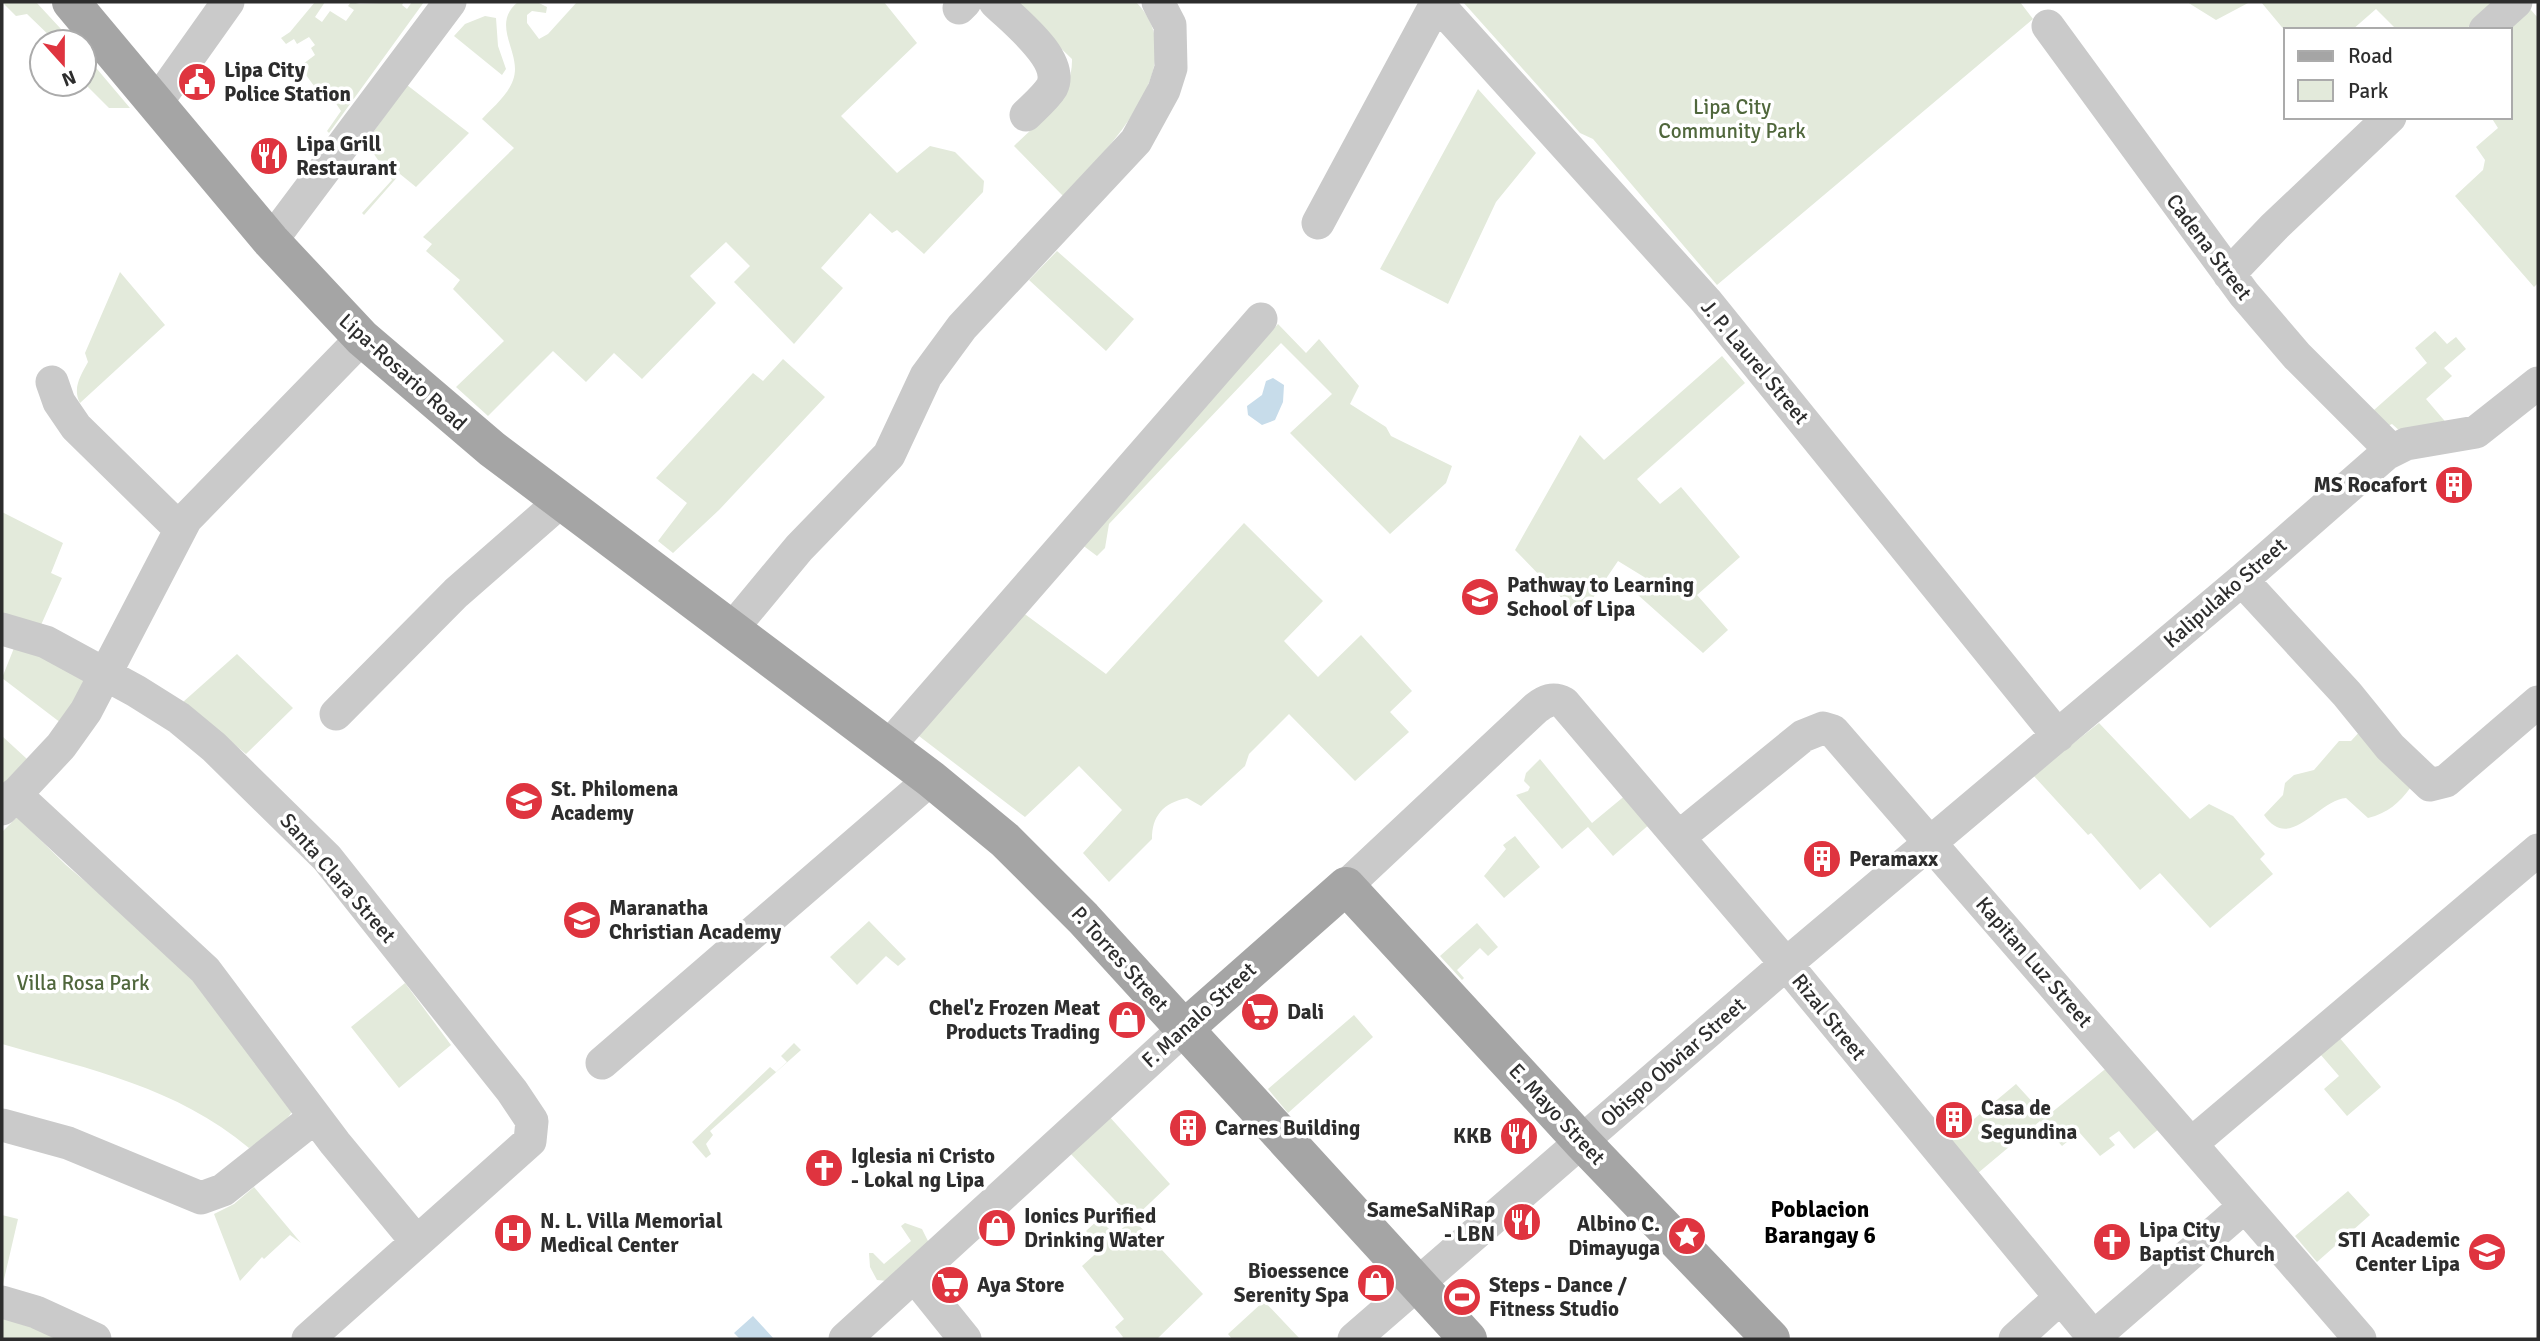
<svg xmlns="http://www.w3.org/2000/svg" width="2540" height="1341" viewBox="0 0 2540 1341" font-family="Signika,sans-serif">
	<rect width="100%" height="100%" fill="#fff"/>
	<path fill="#e3eadb" d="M2,2H36L73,42H56L27,14L16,16Z
		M315,2H325L315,17L322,22L330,11L346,21L354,10L348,6L351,2L360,4L404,2L402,5L407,9L412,2H424L329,133L327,131L341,111L327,90L320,94L303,71V64L315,55L311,48L315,45L309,37L297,44L294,39L286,44L281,38L290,32Z
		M518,2H537L547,7L546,13L532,11L527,15V23L539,39L548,34L577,2H884L917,43L841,116L897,173L930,146L955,152L984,181L983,192L924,254L897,230L892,233L870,213L821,268L843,288L794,344L734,282L750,266L726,242L690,276L716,303L642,379L614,353L586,382L553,351L488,416L456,387L504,341L453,289L460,280L426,251L432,244L423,237L514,148L482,119C494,106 515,90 515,69C515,46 493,22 518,2Z
		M1013,2H1136C1196,63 1106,152 1063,196L1014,146C1039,121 1073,97 1072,59Z
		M1463,2H2020L2033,19L1717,285L1593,139L1580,133Z
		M2187,2H2250L2216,20Z
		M2261,2H2495L2465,30H2397L2376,9L2352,30L2286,32Z
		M2531,10L2538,18V283L2534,287L2455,196L2483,170L2485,160L2476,147L2498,128L2491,117H2510V30H2503L2524,11Z
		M485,16L496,18L498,46L506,69L502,75L454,36L465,24Z
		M84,54L86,56L130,108H109L84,83Z
		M407,85L469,133L416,187L400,174L364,215L362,213L392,180L369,147L374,142L369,138Z
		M1478,89L1536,153L1496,202L1448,304L1380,269Z
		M1057,251L1134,319L1106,351L1029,280Z
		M120,272L165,325L80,403C72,388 81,375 88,362L85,353Z
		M1278,324L1306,353L1319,339L1359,386L1350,404L1386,427L1391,436L1452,466L1446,483L1390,534L1290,433L1332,394L1281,343L1109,524L1105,548L1097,556L1077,541Z
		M2435,331L2447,344L2456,337L2466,349L2444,368L2452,376L2426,399L2449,426L2401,432L2392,424L2381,429L2374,410L2427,363L2415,348Z
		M1722,356L1745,383L1637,479L1660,504L1681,487L1740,557L1697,595L1728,630L1703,653L1638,595L1649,580L1618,561L1580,617L1515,550L1580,435L1604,460Z
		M783,359L825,397L719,510L673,553L658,541L687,503L656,478L753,373L763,381Z
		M2,512L63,543L51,573L62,578L41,625L2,613Z
		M1244,523L1323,601L1284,641L1318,677L1361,635L1412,691L1390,712L1409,732L1355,781L1289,714L1249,754L1245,766L1201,806L1187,798C1163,803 1152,816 1152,839L1109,882L1083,853L1122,810L1079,766L1025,817L915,733L1022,612L1106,674Z
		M16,643L85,681L61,723L2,678Z
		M237,654L293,708L246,754L183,702Z
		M2099,723L2190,819L2209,804L2233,816L2265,854L2260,859L2273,874L2210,928L2160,873L2140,890L2091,833L2088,835L2033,775Z
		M2363,728L2411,787C2399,803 2388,813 2368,818L2346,798C2318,800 2290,853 2264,815L2283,795L2285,783L2294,775L2314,770L2339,741H2351Z
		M2,736L27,759L2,786Z
		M1540,759L1592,823L1627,794L1651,823L1613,856L1588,827L1562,849L1516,795L1528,791L1530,787L1524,781L1526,773Z
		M17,817L66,865L185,967L294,1109L279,1130L249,1148C176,1087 92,1070 2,1044V832Z
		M1515,836L1540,867L1504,898L1484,876L1506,849L1503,845Z
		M869,921L906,959L898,966L886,956L857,985L830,957Z
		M1477,923L1498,947L1488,956L1480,948L1457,970L1464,978L1462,980L1440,956Z
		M405,983L451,1045L399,1088L351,1027Z
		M1354,1015L1373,1037L1288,1113L1268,1089Z
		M2333,1030L2381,1087L2347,1116L2324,1089L2339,1076L2314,1047Z
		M794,1043L801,1050L710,1131L713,1135L706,1144L711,1154L706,1158L692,1142L770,1067L776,1072L787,1062L781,1056Z
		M2109,1066L2159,1129L2134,1149L2119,1131L2109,1138L2115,1145L2100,1156L2079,1132L2062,1146L2040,1121L1978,1173L1950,1139L2016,1084L2046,1117Z
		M1108,1115L1170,1184L1133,1219L1203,1294L1157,1339H1121L1123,1337L1115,1327L1124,1319L1082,1266L1102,1248L1086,1231L1099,1219L1115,1235L1133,1219L1068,1151Z
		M254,1187L301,1243L290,1235L264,1259L262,1257L240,1281L214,1214L234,1204Z
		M2348,1191L2370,1215L2317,1262L2295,1236Z
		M2,1215L18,1219L2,1288Z
		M905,1223L922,1229L929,1243L887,1281L877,1280L870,1267L869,1253H873L884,1264L911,1241L901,1226Z
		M1264,1301L1300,1339H1232L1228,1334Z
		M2,1315L60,1339H2Z"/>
	<path fill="#c7dcea" d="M1273,378L1284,385L1283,402L1275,420L1262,425L1248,415L1247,406L1262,395L1266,381Z
		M753,1316L774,1339H740L734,1333Z"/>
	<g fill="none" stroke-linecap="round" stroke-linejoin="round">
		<path stroke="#cacaca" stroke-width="33" d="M995,2C1013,20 1065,59 1052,87C1046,97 1034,107 1026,115
			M1436,2L1706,301L2058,736
			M959,8L965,2
			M2048,26L2244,294L2297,356L2391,450
			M2485,30L2516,2
			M157,102L228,2
			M1318,223L1437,2
			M271,241L450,2
			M2229,274L2274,227L2390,117
			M52,382L59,402L76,427L179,528
			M2242,580L2347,694L2390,747L2430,785L2446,781L2538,702
			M2,629L46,642L136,691L179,718L214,747L327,858L512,1091L532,1121L530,1141L308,1339
			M731,630L799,548L889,455L926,376L962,327L1136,141L1164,90L1171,68L1170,25L1158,2
			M336,714L456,593L560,502
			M888,747L1261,319
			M15,794L205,970L335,1143L416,1241
			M2,809L61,746L86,711L186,519L362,338
			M1679,837L1803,736L1823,728L1833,731L2360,1339
			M1346,886L1536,708C1545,701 1553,697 1564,703L1786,964L2095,1339
			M602,1063L931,779
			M2,1125L68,1143L201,1198L223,1190L315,1117
			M2191,1144L2538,850
			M915,1277L965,1339
			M2,1302L36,1312L95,1339
			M2094,1337L2244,1207
			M845,1339L1184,1029
			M1354,1339L1786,964L2242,580L2386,454L2406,444L2476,432L2538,383
			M2015,1339L2060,1298"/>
		<path stroke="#a5a5a5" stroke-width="38" d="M71,2L271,241L362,338L492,449L931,779L1005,840L1083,918L1468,1339
			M1184,1029L1346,886L1582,1142L1771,1339"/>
	</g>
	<defs>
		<symbol id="civic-disc" viewBox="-11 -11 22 22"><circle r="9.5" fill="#df343f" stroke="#fff"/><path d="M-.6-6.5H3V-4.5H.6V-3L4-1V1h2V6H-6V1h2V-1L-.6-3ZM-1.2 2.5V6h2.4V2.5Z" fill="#fff"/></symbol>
		<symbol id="restaurant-disc" viewBox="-11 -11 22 22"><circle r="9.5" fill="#df343f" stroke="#fff"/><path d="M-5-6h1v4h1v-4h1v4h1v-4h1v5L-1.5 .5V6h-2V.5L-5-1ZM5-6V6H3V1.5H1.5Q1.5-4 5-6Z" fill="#fff"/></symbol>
		<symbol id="building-disc" viewBox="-11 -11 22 22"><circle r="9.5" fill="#df343f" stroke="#fff"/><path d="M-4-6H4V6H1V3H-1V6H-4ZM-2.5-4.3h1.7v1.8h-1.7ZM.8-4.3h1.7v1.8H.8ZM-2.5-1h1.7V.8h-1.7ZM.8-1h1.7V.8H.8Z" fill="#fff"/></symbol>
		<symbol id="school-disc" viewBox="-11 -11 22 22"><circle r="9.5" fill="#df343f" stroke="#fff"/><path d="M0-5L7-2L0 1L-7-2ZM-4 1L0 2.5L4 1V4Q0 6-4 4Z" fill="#fff"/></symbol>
		<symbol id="supermarket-disc" viewBox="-11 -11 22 22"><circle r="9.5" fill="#df343f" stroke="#fff"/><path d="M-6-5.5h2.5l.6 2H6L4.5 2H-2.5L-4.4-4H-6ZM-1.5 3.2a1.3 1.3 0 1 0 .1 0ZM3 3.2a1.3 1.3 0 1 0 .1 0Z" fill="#fff"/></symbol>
		<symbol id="shop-disc" viewBox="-11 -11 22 22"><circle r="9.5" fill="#df343f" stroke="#fff"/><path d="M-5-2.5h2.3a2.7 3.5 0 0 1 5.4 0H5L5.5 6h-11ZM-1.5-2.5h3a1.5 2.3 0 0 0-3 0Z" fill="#fff"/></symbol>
		<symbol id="church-disc" viewBox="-11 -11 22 22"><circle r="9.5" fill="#df343f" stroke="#fff"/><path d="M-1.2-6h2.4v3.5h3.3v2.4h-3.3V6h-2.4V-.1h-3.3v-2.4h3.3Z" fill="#fff"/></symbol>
		<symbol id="hospital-disc" viewBox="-11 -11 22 22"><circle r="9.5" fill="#df343f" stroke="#fff"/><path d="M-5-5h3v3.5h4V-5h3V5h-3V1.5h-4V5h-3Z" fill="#fff"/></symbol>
		<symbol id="sight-disc" viewBox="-11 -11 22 22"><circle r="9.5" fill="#df343f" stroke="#fff"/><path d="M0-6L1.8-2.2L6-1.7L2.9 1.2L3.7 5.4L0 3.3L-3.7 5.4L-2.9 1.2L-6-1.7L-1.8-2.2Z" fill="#fff"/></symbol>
		<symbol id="university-disc" viewBox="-11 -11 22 22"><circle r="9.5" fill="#df343f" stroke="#fff"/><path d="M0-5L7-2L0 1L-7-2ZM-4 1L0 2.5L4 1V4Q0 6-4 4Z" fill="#fff"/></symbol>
		<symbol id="stadium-disc" viewBox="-11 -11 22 22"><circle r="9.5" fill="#df343f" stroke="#fff"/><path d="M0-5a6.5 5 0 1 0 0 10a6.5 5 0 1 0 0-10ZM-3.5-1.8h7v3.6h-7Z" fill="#fff"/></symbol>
	</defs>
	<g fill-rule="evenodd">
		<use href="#civic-disc" x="175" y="60" width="44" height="44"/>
		<use href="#restaurant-disc" x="247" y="134" width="44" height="44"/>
		<use href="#building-disc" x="2432" y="463" width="44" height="44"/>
		<use href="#school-disc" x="1458" y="575" width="44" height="44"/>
		<use href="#school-disc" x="502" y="779" width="44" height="44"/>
		<use href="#building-disc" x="1800" y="837" width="44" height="44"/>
		<use href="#school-disc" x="560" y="898" width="44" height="44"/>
		<use href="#supermarket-disc" x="1238" y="990" width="44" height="44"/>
		<use href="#shop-disc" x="1105" y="998" width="44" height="44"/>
		<use href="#building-disc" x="1932" y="1098" width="44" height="44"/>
		<use href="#building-disc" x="1166" y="1106" width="44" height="44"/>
		<use href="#restaurant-disc" x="1497" y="1114" width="44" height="44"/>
		<use href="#church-disc" x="802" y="1146" width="44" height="44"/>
		<use href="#restaurant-disc" x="1500" y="1200" width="44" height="44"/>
		<use href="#shop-disc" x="975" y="1206" width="44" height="44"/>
		<use href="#hospital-disc" x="491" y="1211" width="44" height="44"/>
		<use href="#sight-disc" x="1665" y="1214" width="44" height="44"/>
		<use href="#church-disc" x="2090" y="1220" width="44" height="44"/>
		<use href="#university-disc" x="2465" y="1230" width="44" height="44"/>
		<use href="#shop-disc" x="1354" y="1261" width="44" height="44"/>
		<use href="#supermarket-disc" x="928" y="1263" width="44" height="44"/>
		<use href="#stadium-disc" x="1440" y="1275" width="44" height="44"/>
	</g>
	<g text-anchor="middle" stroke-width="7" stroke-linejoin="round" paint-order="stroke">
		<g font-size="21" font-weight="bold" fill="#2d2d2d" stroke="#fff" text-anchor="start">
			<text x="224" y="77">Lipa City<tspan x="224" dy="24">Police Station</tspan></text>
			<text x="296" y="151">Lipa Grill<tspan x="296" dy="24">Restaurant</tspan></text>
			<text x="2427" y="492" text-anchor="end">MS Rocafort</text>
			<text x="1507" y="592">Pathway to Learning<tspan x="1507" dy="24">School of Lipa</tspan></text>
			<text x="551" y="796">St. Philomena<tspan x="551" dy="24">Academy</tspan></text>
			<text x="1849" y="866">Peramaxx</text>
			<text x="609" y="915">Maranatha<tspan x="609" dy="24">Christian Academy</tspan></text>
			<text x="1100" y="1015" text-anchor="end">Chel'z Frozen Meat<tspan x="1100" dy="24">Products Trading</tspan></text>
			<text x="1287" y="1019">Dali</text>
			<text x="1981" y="1115">Casa de<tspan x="1981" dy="24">Segundina</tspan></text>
			<text x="1215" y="1135">Carnes Building</text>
			<text x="1492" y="1143" text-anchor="end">KKB</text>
			<text x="851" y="1163">Iglesia ni Cristo<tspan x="851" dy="24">- Lokal ng Lipa</tspan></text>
			<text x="1495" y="1217" text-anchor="end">SameSaNiRap<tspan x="1495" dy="24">- LBN</tspan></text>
			<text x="1024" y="1223">Ionics Purified<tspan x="1024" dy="24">Drinking Water</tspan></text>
			<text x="540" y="1228">N. L. Villa Memorial<tspan x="540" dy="24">Medical Center</tspan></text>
			<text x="1660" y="1231" text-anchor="end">Albino C.<tspan x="1660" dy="24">Dimayuga</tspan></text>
			<text x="2139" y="1237">Lipa City<tspan x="2139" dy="24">Baptist Church</tspan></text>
			<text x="2460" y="1247" text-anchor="end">STI Academic<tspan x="2460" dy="24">Center Lipa</tspan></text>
			<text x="1349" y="1278" text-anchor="end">Bioessence<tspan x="1349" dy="24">Serenity Spa</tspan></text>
			<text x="977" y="1292">Aya Store</text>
			<text x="1489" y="1292">Steps - Dance /<tspan x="1489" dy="24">Fitness Studio</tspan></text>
		</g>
		<g font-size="21" fill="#50673c" stroke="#fff">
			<text x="1732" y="114">Lipa City<tspan x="1732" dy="24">Community Park</tspan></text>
			<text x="83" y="990">Villa Rosa Park</text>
		</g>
		<g font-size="21" fill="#2d2d2d" stroke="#fff">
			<text transform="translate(2209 247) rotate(53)" y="7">Cadena Street</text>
			<text transform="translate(1755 362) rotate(50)" y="7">J. P. Laurel Street</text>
			<text transform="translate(403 372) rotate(42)" y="7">Lipa-Rosario Road</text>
			<text transform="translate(2225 593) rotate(-41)" y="7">Kalipulako Street</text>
			<text transform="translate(338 878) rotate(49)" y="7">Santa Clara Street</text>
			<text transform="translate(1120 959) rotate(48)" y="7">P. Torres Street</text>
			<text transform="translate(2034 962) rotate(49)" y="7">Kapitan Luz Street</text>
			<text transform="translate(1199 1015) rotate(-42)" y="7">F. Manalo Street</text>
			<text transform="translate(1829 1017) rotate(51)" y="7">Rizal Street</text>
			<text transform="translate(1673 1062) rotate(-41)" y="7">Obispo Obviar Street</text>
			<text transform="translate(1557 1114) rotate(47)" y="7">E. Mayo Street</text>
		</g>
		<g font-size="23" font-weight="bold" fill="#000" stroke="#fff">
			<text x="1820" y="1217">Poblacion<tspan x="1820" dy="26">Barangay 6</tspan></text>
		</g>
	</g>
	<rect width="2540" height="1341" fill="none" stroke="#2d2d2d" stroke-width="7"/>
	<rect x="2284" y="28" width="228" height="91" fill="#ffffff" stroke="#ababab" stroke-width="2"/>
	<rect x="2298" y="51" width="35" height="10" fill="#a5a5a5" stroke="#ababab" stroke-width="2"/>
	<text x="2348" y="63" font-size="21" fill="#2d2d2d">Road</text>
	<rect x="2298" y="80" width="35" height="21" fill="#e3eadb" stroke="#ababab" stroke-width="2"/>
	<text x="2348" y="98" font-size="21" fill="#2d2d2d">Park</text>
	<g transform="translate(63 63) rotate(159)"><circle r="33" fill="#ffffff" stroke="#ababab" stroke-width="2"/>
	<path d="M0-5L12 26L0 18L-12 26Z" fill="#df343f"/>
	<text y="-10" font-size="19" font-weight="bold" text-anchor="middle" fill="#2d2d2d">N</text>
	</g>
</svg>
